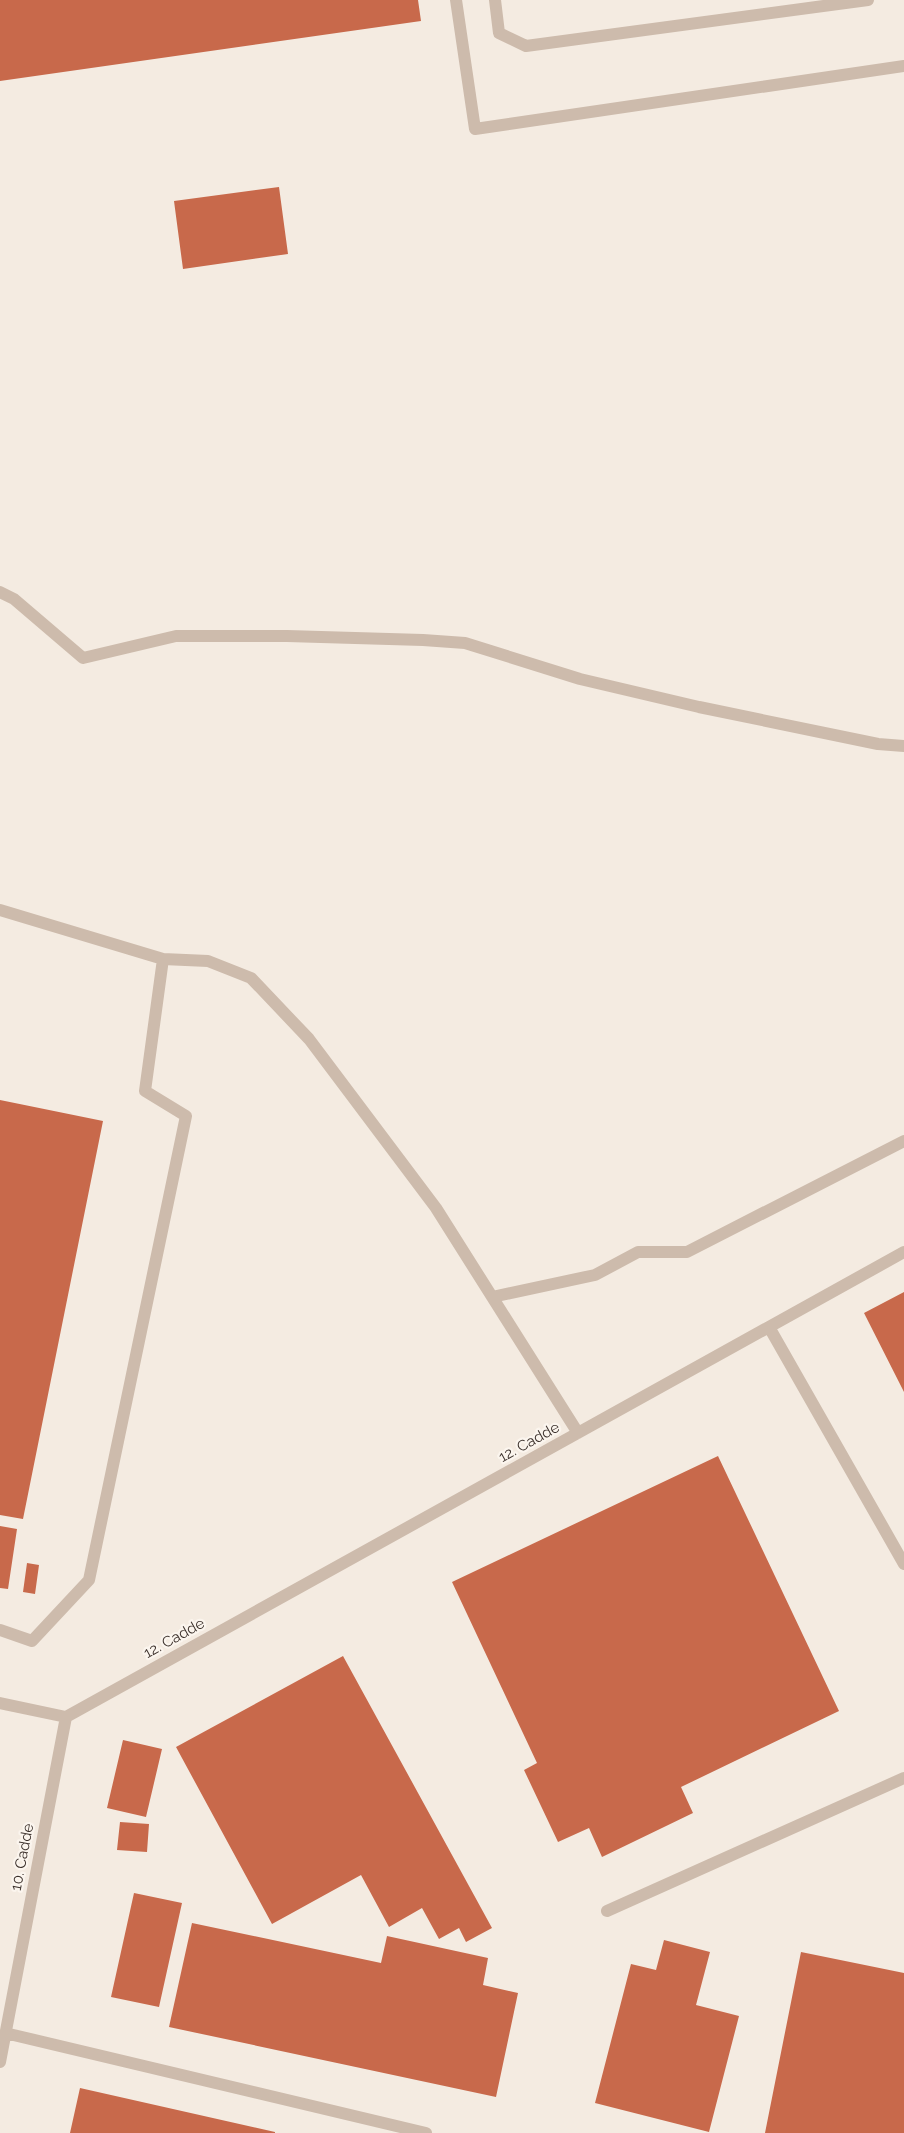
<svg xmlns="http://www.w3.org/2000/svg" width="904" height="2133" viewBox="0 0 904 2133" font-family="Raleway,sans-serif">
	<rect width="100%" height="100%" fill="#f4ebe1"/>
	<path fill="#c8694b" d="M0,0H418L421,21L0,81Z
		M279,187L288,254L183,269L174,201Z
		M0,1100L103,1121L23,1519L0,1515Z
		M904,1292V1392L864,1313Z
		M718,1456L839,1711L681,1787L693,1813L602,1857L589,1828L558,1842L524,1770L537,1763L452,1582Z
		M0,1526L17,1529L8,1589L0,1588Z
		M27,1563L39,1565L35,1594L23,1592Z
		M343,1656L492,1928L466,1942L459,1928L439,1939L422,1908L389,1927L361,1875L272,1924L176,1747Z
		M123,1740L162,1749L146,1817L107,1808Z
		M120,1822L149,1824L147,1852L117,1850Z
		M134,1893L182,1903L159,2007L111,1997Z
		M192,1923L381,1963L387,1936L488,1958L483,1985L518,1993L496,2097L169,2027Z
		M664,1940L710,1952L696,2005L739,2016L709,2132L595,2103L631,1964L656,1970Z
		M801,1952L904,1973V2133H765Z
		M80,2088L275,2132V2133H70Z"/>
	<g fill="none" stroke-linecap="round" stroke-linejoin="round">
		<path stroke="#cdbbac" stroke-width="12" d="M456,0L475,129L904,66
			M495,0L499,33L526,46L868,0
			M0,592L14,599L83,658L176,636H287L423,640L465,643L580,679L699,707L878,744L904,746
			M0,910L163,959L208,961L251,978L309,1039L436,1208L578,1433
			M492,1297L595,1275L638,1252H687L904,1141
			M769,1327L904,1564
			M0,1630L32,1641L89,1580L186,1116L145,1091L163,959
			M0,1703L66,1717
			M66,1717L904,1252
			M607,1911L904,1778
			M5,2033L426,2133
			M0,2062L66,1717"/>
	</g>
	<g text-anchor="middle" stroke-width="4.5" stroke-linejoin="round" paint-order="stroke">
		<g font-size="15" fill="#3b302b" stroke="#fbf5ee">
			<text transform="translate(529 1442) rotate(-29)" y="5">12. Cadde</text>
			<text transform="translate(174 1638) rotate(-29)" y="5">12. Cadde</text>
			<text transform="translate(22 1857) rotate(-79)" y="5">10. Cadde</text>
		</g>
	</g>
</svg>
